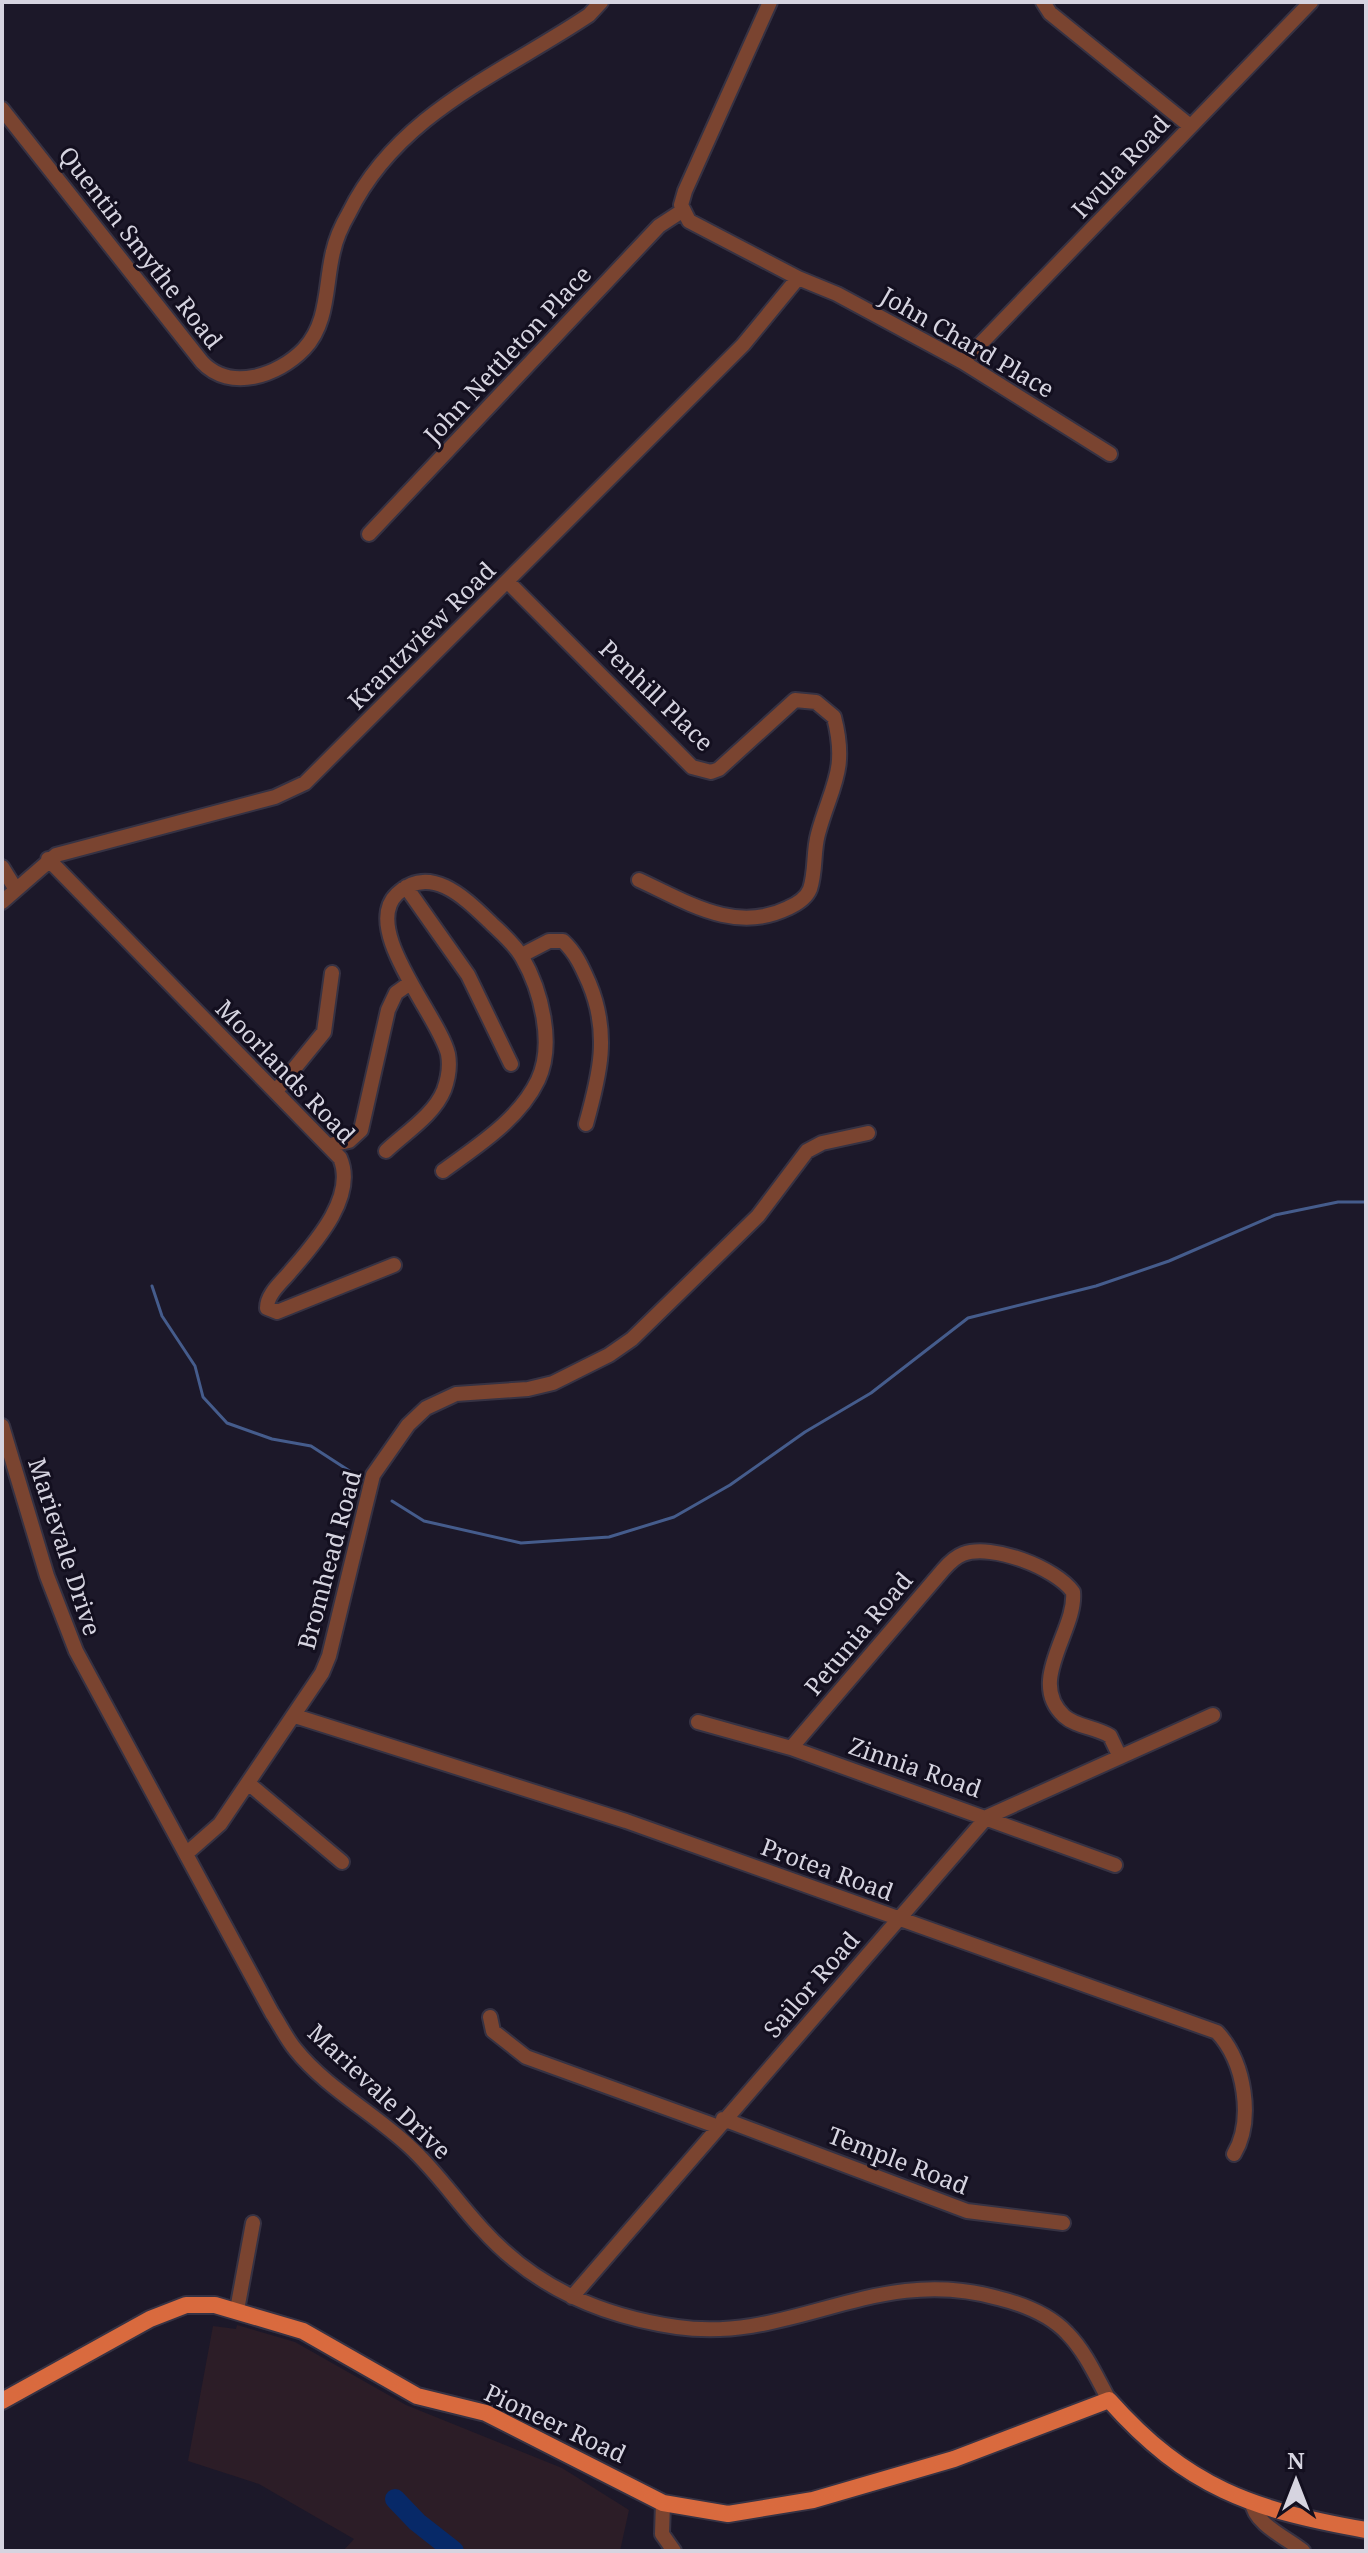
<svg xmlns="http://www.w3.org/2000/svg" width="1368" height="2553" viewBox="0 0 1368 2553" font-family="'Noto Serif',serif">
	<rect width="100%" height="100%" fill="#1c1829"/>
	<path fill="#2c1d27" d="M237,2325L295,2342L406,2405L562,2468L629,2510L620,2551H343L354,2539L290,2502L259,2484L188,2461L213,2326L236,2329Z"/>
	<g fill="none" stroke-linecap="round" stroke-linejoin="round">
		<path stroke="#455c8c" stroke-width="3" d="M152,1286L162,1316L195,1366L203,1397L227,1423L272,1439L311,1446L365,1481
			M392,1501L424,1521L521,1543L609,1537L674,1517L730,1485L805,1432L871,1393L968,1318L1096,1286L1169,1261L1275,1215L1338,1202H1366"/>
		<path stroke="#072968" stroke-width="20" d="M395,2499L417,2522L454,2551"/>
		<defs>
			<path id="minor" d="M770,2L685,191L681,205L689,221L798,278L837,294L963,362L1110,454
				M1043,2L1050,13L1190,126
				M2,109L202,362C230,392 278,376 304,349C329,323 325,284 333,252C336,238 342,225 349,213C398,113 501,74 589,15L601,2
				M963,362L1311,2
				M369,534L659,226L682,211
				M508,582L692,767L711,772L719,769L795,700L816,702L834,717C848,771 831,786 818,834C813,852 816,871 810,889C806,899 797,904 788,908C735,934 687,902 639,880
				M48,859L340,1158C357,1197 314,1244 290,1272C281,1283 267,1294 267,1308L277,1312L394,1265
				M2,867L15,888
				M406,887L468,975L511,1064
				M2,902L56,855L275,797L305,783L743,345L798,278
				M522,955L549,941H563C576,953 582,967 589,983C610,1033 600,1074 586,1124
				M276,1091L324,1032L332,973
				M330,1145L349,1141L361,1130L388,1010L396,993L410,983
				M386,1151C405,1133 434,1115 444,1090C448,1079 450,1065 448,1054C439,1016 360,929 397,894C430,863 465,898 489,921C500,932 514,943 522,957C541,990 555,1044 538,1080C519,1120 477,1146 443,1171
				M2,1426L47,1576L76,1651L272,2013C280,2025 286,2038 295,2049C326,2088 374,2113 410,2147C437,2172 457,2202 482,2229C534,2287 600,2316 677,2327C792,2344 876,2263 998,2298C1022,2304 1050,2315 1067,2333C1085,2351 1097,2378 1109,2400
				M295,1716L626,1821L1217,2032C1245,2062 1254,2120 1234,2154
				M698,1722L791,1748L1115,1865
				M791,1748L943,1570C949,1563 955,1557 963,1554C992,1543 1056,1568 1073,1592C1077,1630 1026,1681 1064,1716C1076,1727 1096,1727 1110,1736L1120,1757
				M248,1783L342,1862
				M187,1853L220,1824L322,1673L329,1656L373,1475L408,1425L426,1408L456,1394L528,1389L553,1383L609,1355L632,1339L758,1216L807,1151L822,1143L868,1133
				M490,2017L493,2031L526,2057L716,2126
				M723,2119L967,2211L1063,2223
				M572,2297L987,1817L1213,1715
				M237,2310L253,2223
				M1252,2502C1254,2524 1287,2538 1303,2551
				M663,2503L662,2534L674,2551"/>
			<path id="major" d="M2,2401L150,2319L186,2305H215L303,2331L417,2396L486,2413L663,2503L728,2514L813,2500L954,2459L1109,2400C1187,2488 1253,2510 1366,2530"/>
		</defs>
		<use href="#minor" stroke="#363243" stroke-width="18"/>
		<use href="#major" stroke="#363243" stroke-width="20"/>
		<use href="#minor" stroke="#7a4430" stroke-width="14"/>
		<use href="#major" stroke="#d96a3e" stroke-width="16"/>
	</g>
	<g text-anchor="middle" stroke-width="6" stroke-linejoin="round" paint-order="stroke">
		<g font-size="24" fill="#d6d4e0" stroke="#130f1f">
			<text transform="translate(1121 167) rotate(-47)" y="8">Iwula Road</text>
			<text transform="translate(140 248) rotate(52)" y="8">Quentin Smythe Road</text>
			<text transform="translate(967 343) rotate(30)" y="8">John Chard Place</text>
			<text transform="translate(508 355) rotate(-47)" y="8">John Nettleton Place</text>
			<text transform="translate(422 636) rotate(-45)" y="8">Krantzview Road</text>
			<text transform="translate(656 696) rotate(44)" y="8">Penhill Place</text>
			<text transform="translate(285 1072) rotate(46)" y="8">Moorlands Road</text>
			<text transform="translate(64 1547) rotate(72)" y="8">Marievale Drive</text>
			<text transform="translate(330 1560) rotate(-75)" y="8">Bromhead Road</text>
			<text transform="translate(859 1634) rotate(-50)" y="8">Petunia Road</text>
			<text transform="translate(915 1768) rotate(19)" y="8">Zinnia Road</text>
			<text transform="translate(827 1870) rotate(20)" y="8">Protea Road</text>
			<text transform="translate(812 1985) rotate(-49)" y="8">Sailor Road</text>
			<text transform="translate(379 2092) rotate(43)" y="8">Marievale Drive</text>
			<text transform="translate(898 2161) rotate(21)" y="8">Temple Road</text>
			<text transform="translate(555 2424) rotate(25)" y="8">Pioneer Road</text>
		</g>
	</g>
	<rect width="1368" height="2553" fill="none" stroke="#d6d4e0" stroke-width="8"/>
	<g transform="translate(1296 2481)" stroke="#130f1f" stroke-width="6" paint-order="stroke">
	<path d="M0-6L14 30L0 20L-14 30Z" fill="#d6d4e0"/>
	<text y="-12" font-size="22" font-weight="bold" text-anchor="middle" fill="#d6d4e0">N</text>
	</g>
</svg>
